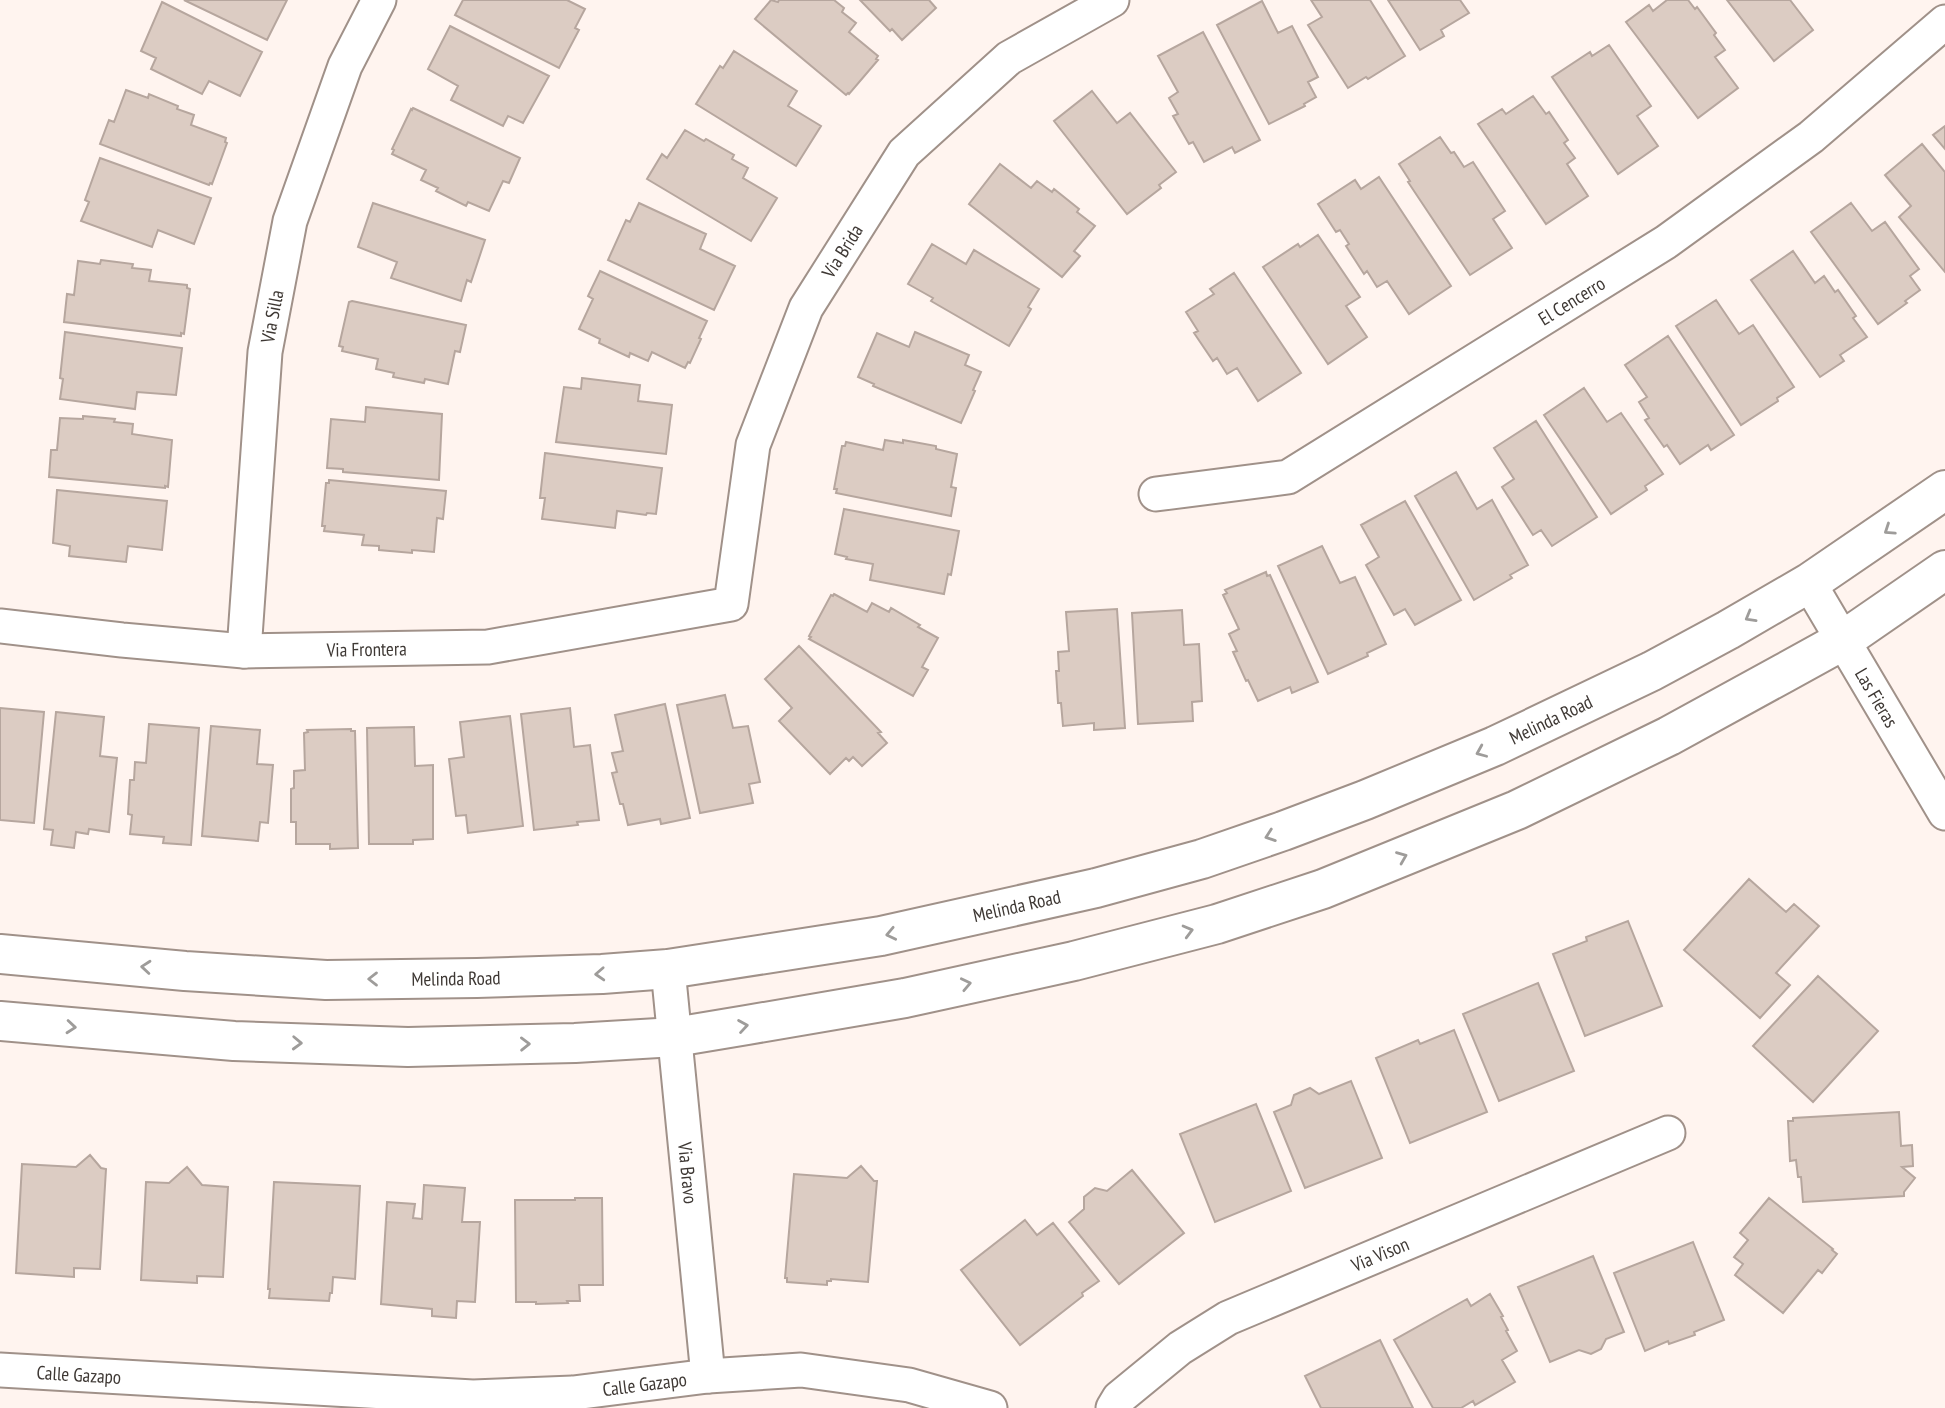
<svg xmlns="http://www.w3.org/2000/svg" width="1945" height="1408" viewBox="0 0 1945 1408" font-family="'PT Sans Narrow',sans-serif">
	<rect width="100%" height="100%" fill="#fff4ef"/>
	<path fill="#dcccc3" stroke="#b6a69e" stroke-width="2" d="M184,0H287L267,40Z
		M463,0H567L585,9L575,28L579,30L559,68L455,15Z
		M771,0L778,2L779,0H834L844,8L842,12L856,23L849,32L878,56L876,59L878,60L849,94L848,93L846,95L755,19Z
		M860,0H929L936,8L902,40L892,29L890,31Z
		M1311,0H1370L1405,56L1368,79L1366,77L1348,88L1308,25L1322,17Z
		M1388,0H1460L1469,13L1441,30L1444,36L1420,50Z
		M1667,0H1688L1695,9L1697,7L1716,33L1714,35L1725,50L1715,57L1738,88L1698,118L1626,22L1649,5L1653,11Z
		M1727,0H1790L1813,30L1774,61Z
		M1262,1L1278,33L1292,26L1318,77L1308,82L1316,97L1304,104L1305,106L1269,124L1217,25Z
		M162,2L262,52L240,96L209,81L202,94L151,69L156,58L141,51Z
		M450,26L549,76L523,123L508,116L503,126L451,100L458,86L428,69Z
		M1203,32L1260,140L1235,153L1232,147L1204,162L1193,142L1189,144L1173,116L1178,114L1169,98L1178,92L1158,56Z
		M1609,45L1651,106L1637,116L1658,146L1618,174L1552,77L1590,52L1592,56Z
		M734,51L797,91L788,106L821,126L796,166L696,104L720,66L723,68Z
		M126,90L148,98L149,94L178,106L177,109L194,115L191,125L226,138L225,142L227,143L212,184L210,183L209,185L100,144L109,120L114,122Z
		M1092,91L1117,123L1130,113L1176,172L1159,185L1161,188L1127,214L1054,121Z
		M1533,96L1546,114L1549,112L1568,140L1564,143L1575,158L1567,164L1588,196L1546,224L1478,124L1502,109L1506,114Z
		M413,108L520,158L509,183L503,181L489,211L468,202L466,206L436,191L438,188L421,180L426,170L392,154L394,150L392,149L411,109L412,110Z
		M1945,126V149L1933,135Z
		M685,130L704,141L706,139L734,155L732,159L748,168L743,178L777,198L751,241L647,179L662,154L667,158Z
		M1440,137L1451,153L1454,152L1464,167L1473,162L1505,211L1493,219L1512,248L1470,275L1408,182L1410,181L1399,164Z
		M1922,144L1945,172V272L1899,217L1911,206L1885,175Z
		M100,158L211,198L194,244L158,230L152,247L81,221L89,202L85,200Z
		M1000,164L1031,188L1037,181L1052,192L1054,189L1079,209L1077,212L1095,226L1074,251L1080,256L1062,277L969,204Z
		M1379,177L1451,286L1409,314L1387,281L1377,287L1367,271L1364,274L1346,246L1349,244L1340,230L1336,232L1318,204L1355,180L1361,189Z
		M373,203L485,240L471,282L467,280L461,301L391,278L397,262L358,247Z
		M639,203L706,234L700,249L735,266L714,310L608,260L626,220L630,222Z
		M1851,203L1872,231L1885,222L1919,269L1910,276L1920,290L1905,301L1907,303L1878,324L1811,232Z
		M1318,235L1360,297L1346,306L1367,337L1328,364L1263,267L1298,244L1300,247Z
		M932,244L966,264L974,250L1039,289L1028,307L1031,309L1009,346L931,301L933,298L908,284Z
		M1793,251L1815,283L1824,276L1835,292L1838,290L1856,316L1853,318L1867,337L1840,355L1844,361L1820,377L1751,280Z
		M101,260L133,264L132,268L151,270L149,281L187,285V288L190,289L184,334L181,333V336L64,322L67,294L74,295L78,261L100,264Z
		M600,271L707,321L699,338L701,339L690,363L688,362L685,368L652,352L648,361L630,353L629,357L599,343L600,339L579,329L593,299L588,296Z
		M1234,273L1301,373L1258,401L1237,368L1227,374L1217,358L1213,361L1194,333L1198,331L1186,312L1214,294L1210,289Z
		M1716,300L1739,334L1753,325L1794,387L1777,398L1778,401L1741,425L1676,326Z
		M352,301L466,325L460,352L455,351L448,384L425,379L424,383L393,377L394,373L376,369L378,359L342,351L343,347L339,346L349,302Z
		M65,332L182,348L176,395L137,392L135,409L60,399L63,379L60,378Z
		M915,332L969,355L965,365L981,372L973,390L975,391L961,423L873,386L874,384L858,377L877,333L909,347Z
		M1668,336L1734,435L1711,450L1708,445L1680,464L1667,445L1664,447L1645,420L1649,418L1639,402L1647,397L1625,365Z
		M582,378L640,385L638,401L672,405L666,454L556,442L564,387L581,389Z
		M1584,388L1607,422L1621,413L1663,474L1645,486L1647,490L1611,514L1544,415Z
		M366,407L442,414L439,480L343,472V469L327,468L331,419L365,422Z
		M83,416L115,419L114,422L133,424L132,434L172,440L168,487L165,486V488L49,477L51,450H57L60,418L83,419Z
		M1536,421L1597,517L1552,546L1541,530L1533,535L1502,487L1514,479L1494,448Z
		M885,440L903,443V440L936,446V449L957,454L951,487L956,488L951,516L836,493L837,489H834L842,446H845L846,442L883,450Z
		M545,453L662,468L656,514L647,513L646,515L617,511L615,528L542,519L545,498H540Z
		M1456,472L1477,509L1492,500L1528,565L1510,575L1512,578L1474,600L1415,496Z
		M329,480L446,491L443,519L437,518L434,552L412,550V553L379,550V546L362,545L364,535L324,531L325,526H322L326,483H329Z
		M57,490L167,501L162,550L128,546L126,562L69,556L70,546L53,543Z
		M1405,501L1461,600L1415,625L1405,609L1394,615L1366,565L1379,557L1361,525Z
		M844,509L959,531L951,575L948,574L944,594L870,580L873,564L846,559L847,557L835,554Z
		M1322,546L1340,583L1355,577L1386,644L1367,653L1368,656L1328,674L1278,566Z
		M1266,572L1267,576L1270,575L1318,682L1292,693L1290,687L1258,701L1248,680L1246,681L1233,652L1237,651L1229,634L1239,629L1223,595L1227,593L1225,590Z
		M834,594L867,612L872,603L889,612L891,608L920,625L918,627L938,638L922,667L928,670L913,696L809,639L811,637L809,636L831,595L833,596Z
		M1117,609L1125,728L1094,730V723L1063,726L1061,703H1058L1056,671H1059L1058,652L1069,651L1066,612Z
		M1182,610L1184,645L1199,644L1202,701L1192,702L1193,721L1138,724L1132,613Z
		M799,646L881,732L878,733L887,743L862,766L853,757L849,761L846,758L830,774L779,721L792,708L765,679Z
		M725,695L733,728L748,726L760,782L749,784L753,803L700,813L677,705Z
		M665,704L690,818L661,824L660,819L628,825L623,804H620L612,773L617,772L612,753L623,751L615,715Z
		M0,708L44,712L34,823L0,820Z
		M570,708L574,747L590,745L599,820L577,822L578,825L534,830L521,714Z
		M56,712L104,717L100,756L117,758L109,832L89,829L88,834L76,832L74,848L51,845L53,830L44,829Z
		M510,716L523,826L468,833L466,815L456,816L449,759L464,757L460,722Z
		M149,724L199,728L191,845L163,843L164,837L130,834L132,815L128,814L130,780H134L135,762L146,763Z
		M211,726L260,730L257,764L273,765L268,823L260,822L258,841L202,836Z
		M414,727L415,766L433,765V839L413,840V844H369L367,728Z
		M351,729V731H355L358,848L330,849V844H296V822H291V789L294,788V771L305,770L304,733L308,732L307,730Z
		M1749,879L1786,912L1794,904L1819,926L1776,973L1790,985L1760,1018L1684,950Z
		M1628,921L1662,1006L1585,1036L1553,954L1587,941L1586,937Z
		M1818,976L1878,1031L1813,1102L1753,1046Z
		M1538,983L1574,1071L1499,1101L1463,1014Z
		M1454,1030L1487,1112L1410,1143L1376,1058L1418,1040L1420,1044Z
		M1351,1081L1382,1158L1305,1188L1274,1112L1291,1105L1294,1095L1310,1088L1319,1094Z
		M1256,1104L1291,1191L1215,1222L1180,1134Z
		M1899,1112L1901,1146L1912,1145L1913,1166L1902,1167L1915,1178L1904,1192V1196L1803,1202L1801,1177H1798L1796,1160L1790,1161L1788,1121H1793V1118Z
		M90,1155L101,1168L106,1169L100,1269L74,1268V1277L16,1273L22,1164L76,1167Z
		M861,1166L874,1181H877L868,1282L831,1279V1281H827V1285L787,1282V1278H785L794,1174L847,1178Z
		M187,1167L202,1185L228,1187L223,1277L197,1276V1283L141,1280L146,1182L169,1183Z
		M1132,1170L1184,1233L1119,1284L1069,1222L1084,1209V1197L1095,1188L1107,1191Z
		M274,1182L360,1186L355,1279L333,1277L332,1293H330L329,1301L269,1298L270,1289H268Z
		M424,1185L465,1188L462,1222H480L475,1302L457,1301L456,1318L432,1316V1309L381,1304L387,1202L415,1204L413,1218L422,1219Z
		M575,1198H602L603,1285H579L580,1301H567L568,1303L536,1304V1302H516L515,1200H575Z
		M1769,1198L1833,1249L1832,1250L1837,1254L1822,1273L1818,1270L1783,1313L1735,1275L1743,1264L1734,1257L1748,1240L1740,1233Z
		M1025,1220L1037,1235L1053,1223L1099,1281L1082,1293L1083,1296L1020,1345L961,1270Z
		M1693,1242L1724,1320L1694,1332L1695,1335L1669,1344L1668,1341L1645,1351L1614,1273Z
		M1593,1256L1624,1332L1606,1339L1601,1349L1591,1354L1579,1350L1550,1362L1518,1287Z
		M1490,1294L1503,1316L1501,1317L1508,1330L1506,1331L1517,1351L1502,1360L1515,1382L1475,1405L1473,1401L1461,1408H1433L1394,1340L1467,1299L1471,1306Z
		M1380,1340L1413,1408H1321L1305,1376Z"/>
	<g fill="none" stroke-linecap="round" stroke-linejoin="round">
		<defs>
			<g id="street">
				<path id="s1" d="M1156,494L1288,477L1666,242L1811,137L1945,22"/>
				<path id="s2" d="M1809,583L1945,813"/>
				<path id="s3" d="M0,626L122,640L244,651L488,647L731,604L753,445L806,308L904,153L1009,58L1112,0"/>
				<path id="s4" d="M244,651L265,352L290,221L345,66L379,0"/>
				<path id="s5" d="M668,969L708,1376"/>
				<path id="s6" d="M0,1370L473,1397L573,1393L708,1376L801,1370L909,1385L990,1408"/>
				<path id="s7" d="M1113,1408L1119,1398L1180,1348L1228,1318L1668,1133"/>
			</g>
			<g id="secondary">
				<path id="s8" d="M0,954L185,971L326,980L477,978L602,974L668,969L881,936L1096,888L1202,859L1283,831L1365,800L1495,746L1652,671L1728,630L1809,583L1945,490"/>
				<path d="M0,1021L234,1041L408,1047L575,1043L675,1037L747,1025L905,998L1074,961L1217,924L1323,889L1517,810L1669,736L1784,673L1842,641L1945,570"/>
			</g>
		</defs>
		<use href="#street" stroke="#a09189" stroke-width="37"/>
		<use href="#secondary" stroke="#a09189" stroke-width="42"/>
		<use href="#street" stroke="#fff" stroke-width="33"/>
		<use href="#secondary" stroke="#fff" stroke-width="38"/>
	</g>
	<defs><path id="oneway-chevron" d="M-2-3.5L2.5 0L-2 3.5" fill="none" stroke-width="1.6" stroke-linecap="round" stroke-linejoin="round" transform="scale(1.75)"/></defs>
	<g stroke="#9e9c9a">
		<use href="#oneway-chevron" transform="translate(1889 530) rotate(146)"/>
		<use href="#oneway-chevron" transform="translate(1750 617) rotate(150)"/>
		<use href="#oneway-chevron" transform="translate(1481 752) rotate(157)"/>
		<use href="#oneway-chevron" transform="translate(1270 836) rotate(161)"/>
		<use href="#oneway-chevron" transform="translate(1402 857) rotate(-22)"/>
		<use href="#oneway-chevron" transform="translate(1188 931) rotate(-15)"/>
		<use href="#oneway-chevron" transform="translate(891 934) rotate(168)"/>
		<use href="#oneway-chevron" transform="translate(146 967) rotate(-175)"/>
		<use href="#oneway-chevron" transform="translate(600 974) rotate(177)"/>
		<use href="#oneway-chevron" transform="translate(373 979) rotate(180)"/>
		<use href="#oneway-chevron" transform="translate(966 984) rotate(-12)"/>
		<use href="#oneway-chevron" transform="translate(743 1026) rotate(-9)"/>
		<use href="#oneway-chevron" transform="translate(71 1027) rotate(5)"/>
		<use href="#oneway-chevron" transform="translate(297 1043) rotate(2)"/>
		<use href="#oneway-chevron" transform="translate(525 1044) rotate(-1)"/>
	</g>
	<g text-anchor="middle" stroke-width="5" stroke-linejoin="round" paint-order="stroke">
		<g font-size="19" fill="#3e3834" stroke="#fff">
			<text dy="7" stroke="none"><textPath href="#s3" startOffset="1111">Via Brida</textPath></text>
			<text dy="7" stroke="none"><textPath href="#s1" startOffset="467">El Cencerro</textPath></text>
			<text dy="7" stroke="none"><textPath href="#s4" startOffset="336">Via Silla</textPath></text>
			<text dy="7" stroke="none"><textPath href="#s3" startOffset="368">Via Frontera</textPath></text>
			<text dy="7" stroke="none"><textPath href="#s2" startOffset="133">Las Fieras</textPath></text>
			<text dy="7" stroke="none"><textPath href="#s8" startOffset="1591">Melinda Road</textPath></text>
			<text dy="7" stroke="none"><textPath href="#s8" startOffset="1024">Melinda Road</textPath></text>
			<text dy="7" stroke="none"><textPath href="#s8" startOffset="457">Melinda Road</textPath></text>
			<text dy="7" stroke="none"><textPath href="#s5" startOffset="205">Via Bravo</textPath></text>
			<text dy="7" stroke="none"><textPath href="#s7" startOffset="312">Via Vison</textPath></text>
			<text dy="7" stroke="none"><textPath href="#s6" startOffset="79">Calle Gazapo</textPath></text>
			<text dy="7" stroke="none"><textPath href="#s6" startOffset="646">Calle Gazapo</textPath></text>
		</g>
	</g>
</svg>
